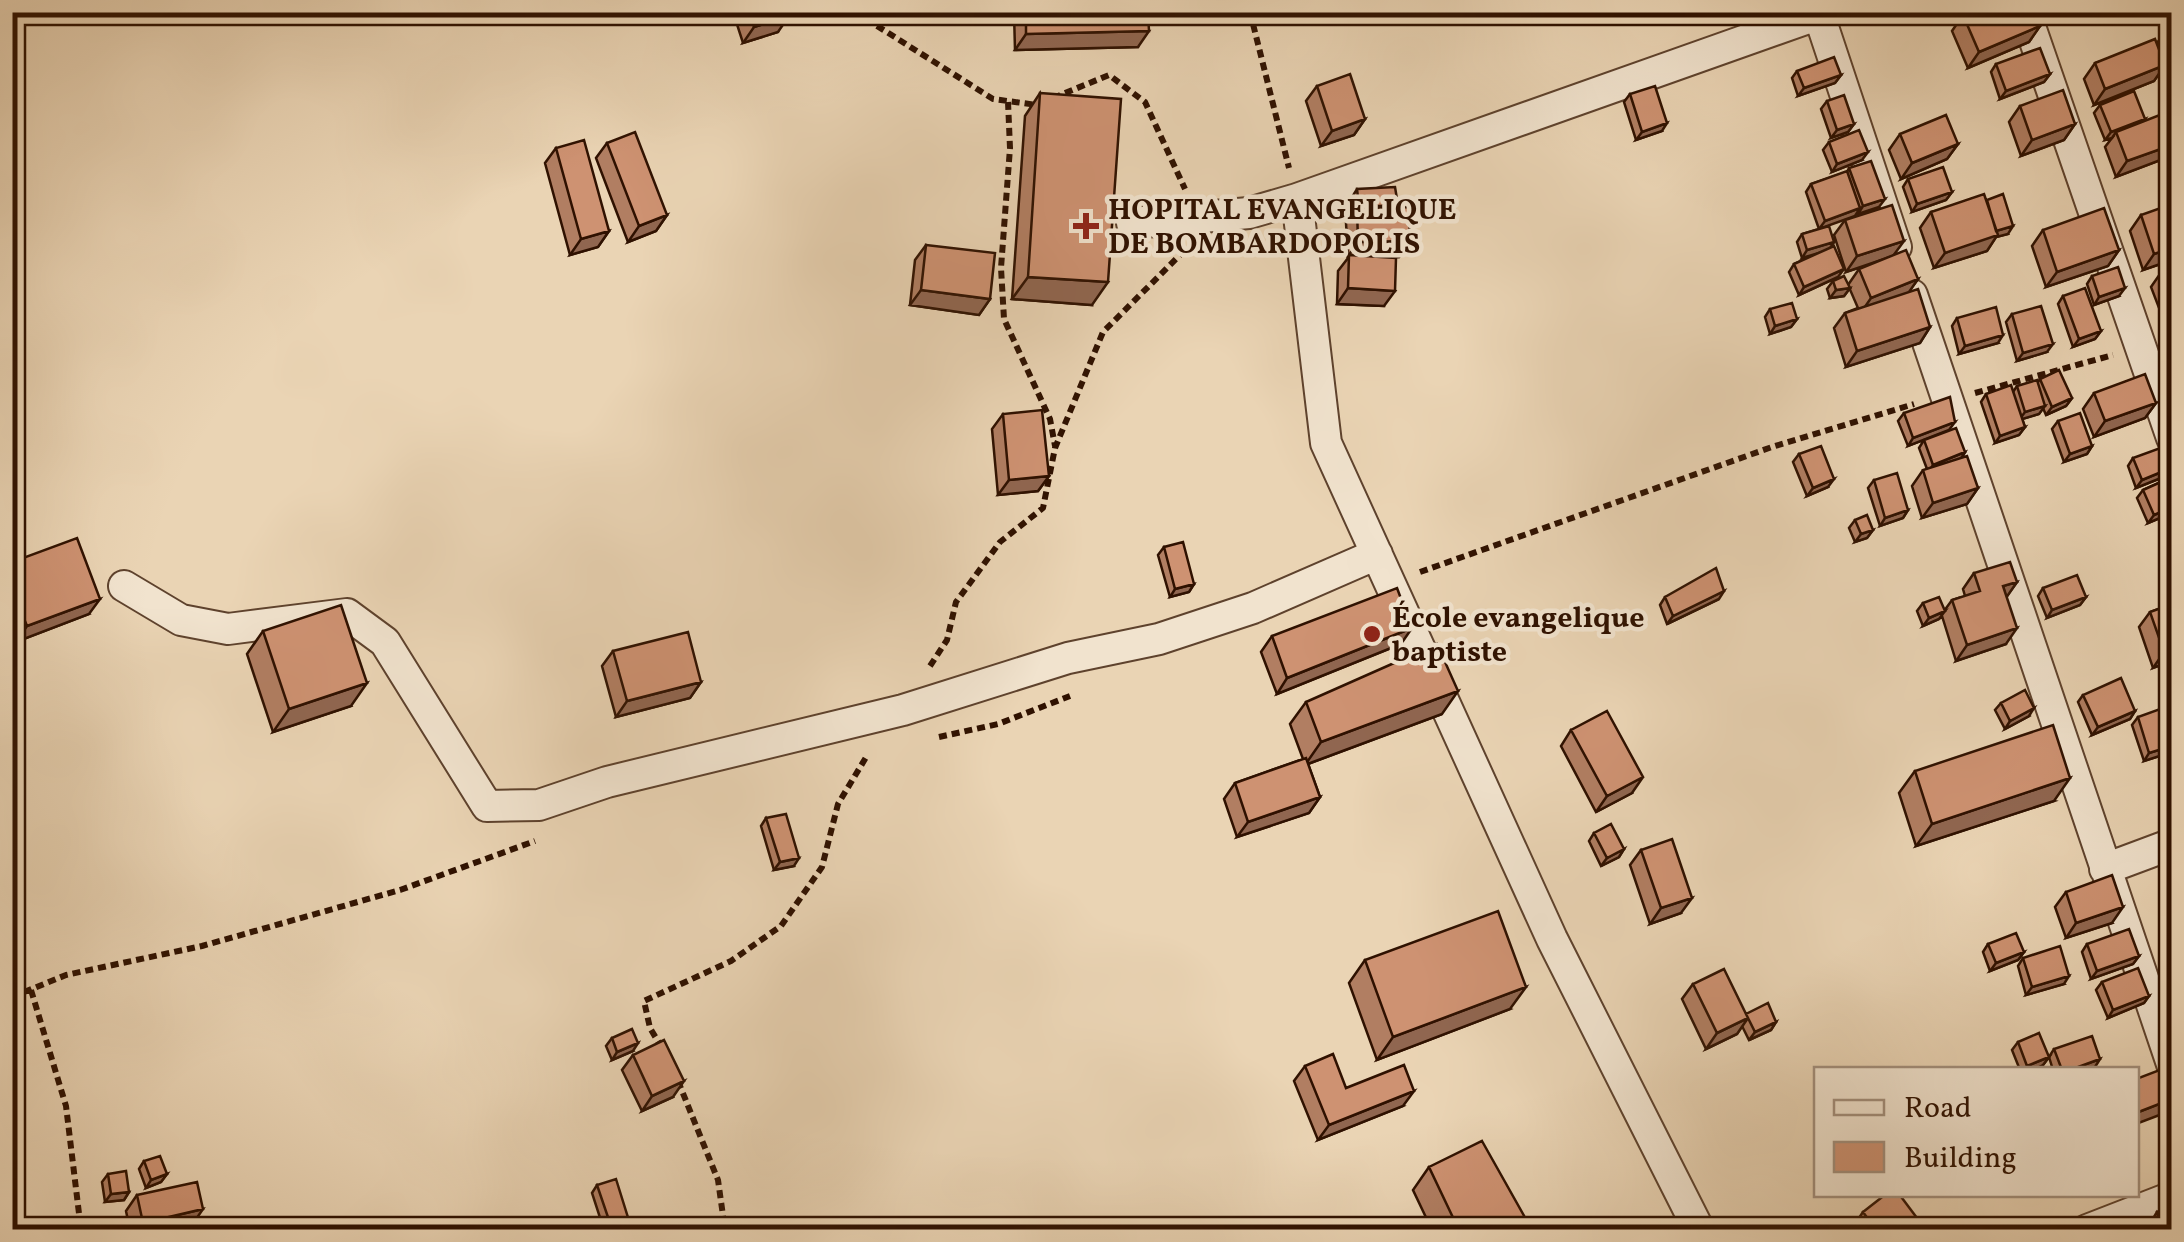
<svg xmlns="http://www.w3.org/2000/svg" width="2184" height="1242" viewBox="0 0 2184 1242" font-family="Vollkorn,serif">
	<rect width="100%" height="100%" fill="#ead4b4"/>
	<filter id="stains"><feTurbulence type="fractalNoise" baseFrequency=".002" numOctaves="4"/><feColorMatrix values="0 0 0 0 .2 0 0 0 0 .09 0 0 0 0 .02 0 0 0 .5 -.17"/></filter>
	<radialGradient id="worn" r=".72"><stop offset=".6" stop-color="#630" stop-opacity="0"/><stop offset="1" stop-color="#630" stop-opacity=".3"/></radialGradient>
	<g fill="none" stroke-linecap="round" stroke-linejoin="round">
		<defs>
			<path id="minor" d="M1818,12L1896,247
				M2025,12L2172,438
				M1297,199L1825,12
				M1132,223L1249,213L1297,199L1326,443L1552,939L1699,1230
				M1912,295L2172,1064
				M124,586L181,620L228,629L347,614L385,642L487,806L539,805L607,782L903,710L1068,658L1159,639L1253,608L1377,554
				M2105,869L2172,844
				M2087,1230L2172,1197"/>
		</defs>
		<use href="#minor" stroke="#5e422d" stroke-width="34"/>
		<path stroke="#2f1100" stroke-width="6" stroke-dasharray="8 5" stroke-linecap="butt" d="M855,12L993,99L1037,105
			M1250,12L1289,168
			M1053,98L1109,75L1145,102L1185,189
			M1008,102L1010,148L1001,268L1004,319L1050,419L1055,446
			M1975,393L2113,355
			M1420,572L1772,447L1914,404
			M930,666L947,640L956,602L1000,542L1043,508L1055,448L1103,332L1182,253
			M939,737L998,724L1070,696
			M31,990L66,1106L81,1230
			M12,997L66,975L202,946L400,890L535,841
			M662,1048L650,1028L644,1001L731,961L781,926L822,867L838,804L868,754
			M678,1081L718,1180L725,1230"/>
		<use href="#minor" stroke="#f1e3ce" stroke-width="30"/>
	</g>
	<path fill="#b17e62" stroke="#2f1100" stroke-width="2.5" d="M733,12H787L778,32L743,43Z
		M1148,12L1138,47L1015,50L1014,13Z
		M1963,15L2040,26L2029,42L1968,68L1952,31Z
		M2172,34V62L2165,65L2154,81L2094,105L2084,79L2095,63L2156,44L2160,39Z
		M1996,64L2050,74L2044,82L2000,99L1991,72Z
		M1797,71L1841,75L1835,83L1798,96L1792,78Z
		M1317,86L1365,119L1354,135L1321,146L1306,101Z
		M1040,93L1092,305L1012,299L1025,116Z
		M1630,94L1662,131L1636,140L1624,102Z
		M1827,101L1854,124L1848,132L1831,138L1821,109Z
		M2100,105L2145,119L2143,121L2171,156L2116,177L2105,147L2112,138L2105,140L2094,113Z
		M2020,106L2075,124L2064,140L2021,156L2009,122Z
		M1900,134L1958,144L1947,159L1901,179L1889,150Z
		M1829,142L1862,160L1832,172L1823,150Z
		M607,143L667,215L656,231L628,242L596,158Z
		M556,148L609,231L598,247L570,255L545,163Z
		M1849,168L1879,207L1858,214L1857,212L1826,226L1834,242L1830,248L1838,277L1799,295L1789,272L1794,264L1821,252L1802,258L1797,242L1802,234L1819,229L1806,192L1811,184L1847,172Z
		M1908,179L1952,192L1946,200L1912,212L1903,187Z
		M1357,189L1397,207L1410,241L1399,257H1379L1384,306L1337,304L1338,271L1348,258L1346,223L1353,214L1352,197Z
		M1986,201L2008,234L1996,237L1987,251L1934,268L1920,228L1931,212Z
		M2141,215L2172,260L2143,270L2130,231Z
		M1845,220L1894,255L1918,279L1909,291L1930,327L1920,343L1846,367L1834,328L1845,313L1858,308L1848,285L1859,269L1879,261L1846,272L1834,235Z
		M2043,230L2119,250L2108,266L2046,287L2032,246Z
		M926,245L990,299L979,315L910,305L915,260Z
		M2172,268V318L2164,321L2151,287L2162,271Z
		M2092,276L2119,296L2094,305L2087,284Z
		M1833,281L1850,288L1844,296L1830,298L1827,289Z
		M2063,296L2101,331L2095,339L2073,347L2058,304Z
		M1770,309L1797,319L1791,327L1770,334L1765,317Z
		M2012,314L2047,352L2017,361L2006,322Z
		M1957,318L1998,343L1959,354L1952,326Z
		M2040,379L2072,398L2066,406L2046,415L2043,408L2039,414L2022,419L2025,427L2019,435L1995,443L1981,402L1986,394L2013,392L2017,386L2038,382Z
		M2094,393L2156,403L2145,418L2094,437L2083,409Z
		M1904,413L1949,430L1908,446L1898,421Z
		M1003,414L1049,476L1038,491L998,495L992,429Z
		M2058,421L2092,446L2087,454L2064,462L2052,429Z
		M1924,440L1965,452L1962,458L1978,488L1967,504L1922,518L1912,486L1923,470L1927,469L1919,448Z
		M1799,454L1828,487L1807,496L1793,462Z
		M2133,458L2166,476L2136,488L2128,466Z
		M2172,477V513L2148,523L2137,498L2143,490Z
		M1874,480L1908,510L1903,518L1880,526L1868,488Z
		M1855,520L1873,530L1867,538L1855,542L1849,528Z
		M1164,547L1194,584L1189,592L1170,597L1158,555Z
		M12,562L89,614L16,642L12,634Z
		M1974,573L2017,582L2006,597V644L1956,661L1942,616L1939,619L1923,626L1917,611L1923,603L1944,611L1952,600L1965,596L1963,589Z
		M2043,588L2086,597L2080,605L2047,618L2038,596Z
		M1665,597L1719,599L1667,624L1660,605Z
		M2172,604V661L2153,668L2139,627L2150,612Z
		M263,631L351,706L273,732L247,654Z
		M1272,636L1401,644L1277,694L1261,652Z
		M613,651L701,682L690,698L616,717L602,666Z
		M2083,695L2135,711L2130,719L2092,735L2078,702Z
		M1306,702L1442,714L1308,764L1320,797L1309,813L1237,837L1224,799L1235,783L1303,759L1290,724Z
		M2001,703L2029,716L2005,729L1995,710Z
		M2138,717L2172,746L2166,754L2144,761L2132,725Z
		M1571,730L1632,793L1596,812L1561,746Z
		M1915,771L2054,801L1916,846L1899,793Z
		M2172,793V809L2167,799Z
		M766,818L794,866L774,870L761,826Z
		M1594,833L1624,849L1619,857L1601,866L1589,841Z
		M1641,850L1681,913L1650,924L1630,865Z
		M2066,892L2112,923L2066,938L2055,907Z
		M1988,944L2024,952L2018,960L1990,971L1983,952Z
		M2087,944L2139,956L2133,964L2091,979L2082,952Z
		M2170,944L2172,948V969L2164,952Z
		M2023,958L2064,984L2026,995L2018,966Z
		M1365,960L1510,1009L1377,1060L1349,983Z
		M2102,982L2149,996L2144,1003L2108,1018L2096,990Z
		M1693,984L1746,1014L1776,1022L1771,1030L1749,1040L1742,1026L1737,1034L1706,1049L1682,999Z
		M612,1038L633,1051L612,1060L606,1046Z
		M2018,1042L2049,1057L2054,1049L2095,1067L2089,1070H2053L2049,1057L2043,1065L2033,1070H2020L2012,1050Z
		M633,1055L673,1097L642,1111L622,1070Z
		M1305,1066L1346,1088L1403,1106L1318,1140L1294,1081Z
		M144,1161L167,1174L161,1182L146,1188L139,1169Z
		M1429,1167L1532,1230H1432L1413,1190Z
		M108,1174L129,1192L124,1200L105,1202L102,1182Z
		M597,1185L626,1230H604L592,1193Z
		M137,1195L192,1225L172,1230H130L126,1211Z
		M1863,1212L1926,1230H1854L1852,1228Z
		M2157,1212L2172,1230H2146Z"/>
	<path fill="#906650" stroke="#2f1100" stroke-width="2.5" d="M789,16L778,32L743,43L754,27Z
		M2040,26L2029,42L1968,68L1979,52Z
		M1149,31L1138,47L1015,50L1026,34Z
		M2165,65L2154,81L2094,105L2105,89Z
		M2050,74L2044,82L2000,99L2006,91Z
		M1841,75L1835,83L1798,96L1804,88Z
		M1365,119L1354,135L1321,146L1332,131Z
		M2145,119L2139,127L2116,132L2112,138L2105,140L2111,132Z
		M1667,123L1662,131L1636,140L1642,132Z
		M1854,124L1848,132L1831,138L1837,130Z
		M2075,124L2064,140L2021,156L2032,140Z
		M1958,144L1947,159L1901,179L1912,163Z
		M2172,145L2171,156L2116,177L2127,161Z
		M1868,152L1862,160L1832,172L1837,164Z
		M1952,192L1946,200L1912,212L1917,204Z
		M1885,199L1879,207L1858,214L1863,206Z
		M1860,208L1855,216L1819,229L1825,221Z
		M667,215L656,231L628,242L639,226Z
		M2013,226L2008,234L1996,237L1987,251L1934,268L1945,253L1996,231Z
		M609,231L598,247L570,255L581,239Z
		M1410,241L1399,257L1349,258V255L1347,258L1358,242Z
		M1904,241L1893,256L1846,272L1857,256Z
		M1834,242L1829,250L1802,258L1807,250Z
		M2172,248V260L2143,270L2154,254Z
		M2119,250L2108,266L2046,287L2057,272Z
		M1844,269L1838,277L1799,295L1804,287Z
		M1028,277L1108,282L1092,305L1012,299Z
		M1918,279L1907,295L1860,314L1871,298Z
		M1348,288L1395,291L1384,306L1337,304Z
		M1850,288L1844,296L1830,298L1836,290Z
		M2125,288L2119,296L2094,305L2099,297Z
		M921,290L990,299L979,315L910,305Z
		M2172,310V318L2164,321Z
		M1797,319L1791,327L1770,334L1775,326Z
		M1930,327L1920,343L1846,367L1857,351Z
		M2101,331L2095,339L2073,347L2079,339Z
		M2003,335L1998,343L1959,354L1965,346Z
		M2053,344L2047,352L2017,361L2023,353Z
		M2072,398L2066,406L2046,415L2052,407Z
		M2156,403L2145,418L2094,437L2105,421Z
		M2045,406L2039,414L2019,420L2025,412Z
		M1955,422L1949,430L1908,446L1913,438Z
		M2025,427L2019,435L1995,443L2000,436Z
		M2092,446L2087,454L2064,462L2070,454Z
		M1965,452L1960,460L1928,473L1933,465Z
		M2171,468L2166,476L2136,488L2142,480Z
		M1049,476L1038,491L998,495L1009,480Z
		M1834,479L1828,487L1807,496L1813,488Z
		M1978,488L1967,504L1922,518L1933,503Z
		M2172,507V513L2148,523L2154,515Z
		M1908,510L1903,518L1880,526L1885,518Z
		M1873,530L1867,538L1855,542L1861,534Z
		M2017,582L2006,598L2003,586Z
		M1194,584L1189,592L1170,597L1175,589Z
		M1724,591L1719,599L1667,624L1673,616Z
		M2086,597L2080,605L2047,618L2052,610Z
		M100,599L89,614L16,642L27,626Z
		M1945,611L1939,619L1923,626L1929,618Z
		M1412,628L1401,644L1277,694L1287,678Z
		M2017,628L2006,644L1956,661L1967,645Z
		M2172,649V661L2153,668L2164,652Z
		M701,682L690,698L616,717L627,701Z
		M367,683L351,706L273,732L289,709Z
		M1458,691L1442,714L1305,765L1321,742Z
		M2034,708L2029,716L2005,729L2010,721Z
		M2135,711L2130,719L2092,735L2098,727Z
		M2172,746L2166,754L2144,761L2149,753Z
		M1643,777L1632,793L1596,812L1607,796Z
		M2070,778L2054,801L1916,846L1932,824Z
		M1320,797L1309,813L1237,837L1248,822Z
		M1624,849L1619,857L1601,866L1607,858Z
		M799,858L794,866L774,870L780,862Z
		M1692,898L1681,913L1650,924L1661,908Z
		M2123,907L2112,923L2066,938L2076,923Z
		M2024,952L2018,960L1990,971L1996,963Z
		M2139,956L2133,964L2091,979L2097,971Z
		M2069,976L2064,984L2026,995L2032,987Z
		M1526,987L1510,1009L1377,1060L1393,1037Z
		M2149,996L2144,1003L2108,1018L2113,1010Z
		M1748,1018L1737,1034L1706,1049L1717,1033Z
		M1776,1022L1771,1030L1749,1040L1755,1032Z
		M638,1043L633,1051L612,1060L617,1052Z
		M2049,1057L2043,1065L2033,1070H2024L2027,1066Z
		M2100,1059L2095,1067L2089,1070H2070Z
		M684,1081L673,1097L642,1111L652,1096Z
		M1414,1091L1403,1106L1318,1140L1329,1125Z
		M2172,1099L2170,1111L2136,1124V1113Z
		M167,1174L161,1182L146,1188L151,1180Z
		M129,1192L124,1200L105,1202L111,1194Z
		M203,1209L192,1225L172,1230H138L143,1223Z
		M630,1224L626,1230H611Z"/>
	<path fill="#ce9272" stroke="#2f1100" stroke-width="2.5" d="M749,12H787L789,16L754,27Z
		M1026,12H1148L1149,31L1026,34Z
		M1969,12H2034L2040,26L1979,52L1963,15Z
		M2172,34V57L2168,58L2160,39Z
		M2155,39L2165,65L2105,89L2095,63Z
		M2040,48L2050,74L2006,91L1996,64Z
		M1834,57L1841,75L1804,88L1797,71Z
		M1350,74L1365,119L1332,131L1317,86Z
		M1655,86L1667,123L1642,132L1630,94Z
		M2063,90L2075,124L2032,140L2020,106Z
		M2134,91L2145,119L2111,132L2100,105Z
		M1040,93L1121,99L1108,282L1028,277Z
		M1844,95L1854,124L1837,130L1827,101Z
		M2170,111L2172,145L2127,161L2116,132Z
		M1946,115L1958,144L1912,163L1900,134Z
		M1859,130L1868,152L1837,164L1829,142Z
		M635,132L667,215L639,226L607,143Z
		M584,140L609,231L581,239L556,148Z
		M1871,161L1885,199L1863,206L1849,168Z
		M1943,167L1952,192L1917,204L1908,179Z
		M1847,171L1860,208L1825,221L1811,184Z
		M1395,187L1398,205L1359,207L1357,189Z
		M1984,194L1998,235L1945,253L1931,212Z
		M2003,194L2013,226L1996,231L1987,200Z
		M2172,204V248L2154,254L2141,215Z
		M1892,205L1904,241L1857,256L1845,220Z
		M1409,207L1410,241L1358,242L1357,208Z
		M2104,208L2119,250L2057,272L2043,230Z
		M1829,226L1834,242L1807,250L1802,234Z
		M926,245L995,253L990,299L921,290Z
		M1834,246L1844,269L1804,287L1794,264Z
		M1906,250L1918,279L1871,298L1859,269Z
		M1349,255L1396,258L1395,291L1348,288Z
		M2118,267L2125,288L2099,297L2092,276Z
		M2172,268V296L2162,271Z
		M1844,276L1850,288L1836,290L1833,281Z
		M2085,288L2101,331L2079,339L2063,296Z
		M1918,289L1930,327L1857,351L1845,313Z
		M1792,303L1797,319L1775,326L1770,309Z
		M2041,306L2053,344L2023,353L2012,314Z
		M1996,307L2003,335L1965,346L1957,318Z
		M2059,370L2072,398L2052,407L2040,379Z
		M2145,374L2156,403L2105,421L2094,393Z
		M2037,380L2045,406L2025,412L2017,386Z
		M2011,385L2025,427L2000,436L1986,394Z
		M1950,397L1955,422L1913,438L1904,413Z
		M1042,410L1049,476L1009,480L1003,414Z
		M2080,413L2092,446L2070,454L2058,421Z
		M1956,428L1965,452L1933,465L1924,440Z
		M1821,446L1834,479L1813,488L1799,454Z
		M2163,447L2171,468L2142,480L2133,458Z
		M1967,456L1978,488L1933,503L1923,470Z
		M1897,473L1908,510L1885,518L1874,480Z
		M2172,477V507L2154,515L2143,490Z
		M1867,515L1873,530L1861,534L1855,520Z
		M77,538L100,599L27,626L12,589V562Z
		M1183,542L1194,584L1175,589L1164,547Z
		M2010,562L2017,582L2003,586L2017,628L1967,645L1952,600L1980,591L1974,573Z
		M1716,568L1724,591L1673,616L1665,597Z
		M2077,575L2086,597L2052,610L2043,588Z
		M1397,588L1412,628L1287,678L1272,636Z
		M1939,597L1945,611L1929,618L1923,603Z
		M2172,604V649L2164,652L2150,612Z
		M341,605L367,683L289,709L263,631Z
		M688,632L701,682L627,701L613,651Z
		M1437,644L1458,691L1321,742L1306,702Z
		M2121,678L2135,711L2098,727L2083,695Z
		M2025,690L2034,708L2010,721L2001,703Z
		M2160,709L2172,746L2149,753L2138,717Z
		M1607,711L1643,777L1607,796L1571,730Z
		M2053,725L2070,778L1932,824L1915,771Z
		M1306,758L1320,797L1248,822L1235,783Z
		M786,814L799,858L780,862L766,818Z
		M1611,824L1624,849L1607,858L1594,833Z
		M1672,839L1692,898L1661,908L1641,850Z
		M2112,875L2123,907L2076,923L2066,892Z
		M1498,911L1526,987L1393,1037L1365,960Z
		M2129,929L2139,956L2097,971L2087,944Z
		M2016,933L2024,952L1996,963L1988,944Z
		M2060,946L2069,976L2032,987L2023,958Z
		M2138,968L2149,996L2113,1010L2102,982Z
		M1724,969L1748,1018L1717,1033L1693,984Z
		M1768,1003L1776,1022L1755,1032L1746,1014Z
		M632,1029L638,1043L617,1052L612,1038Z
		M2039,1033L2049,1057L2027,1066L2018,1042Z
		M2092,1036L2100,1059L2070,1070H2062L2054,1049Z
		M664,1040L684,1081L652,1096L633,1055Z
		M1333,1054L1346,1088L1404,1065L1414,1091L1329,1125L1305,1066Z
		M2170,1066L2172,1071V1099L2136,1113V1079Z
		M1482,1141L1532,1230H1450L1457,1226L1429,1167Z
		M160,1156L167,1174L151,1180L144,1161Z
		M126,1171L129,1192L111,1194L108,1174Z
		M616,1179L630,1224L612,1229L597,1185Z
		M197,1182L203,1209L143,1223L137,1195Z
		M1886,1194H1899L1926,1230H1876L1863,1212Z
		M2172,1208V1230H2161L2157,1212Z
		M1950,1218L1956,1230H1928Z"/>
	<g fill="#8f2418" stroke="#f1e3ce" stroke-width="4">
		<path d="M1081 211h10v10h10v10h-10v10h-10v-10h-10v-10h10z"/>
		<circle cx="1372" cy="634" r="10"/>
	</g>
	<g text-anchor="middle" stroke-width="9" stroke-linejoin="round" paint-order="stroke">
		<g font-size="30" font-weight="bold" fill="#2f1100" stroke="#f1e3ce" text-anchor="start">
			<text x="1108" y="219">HOPITAL EVANGELIQUE<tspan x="1108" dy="34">DE BOMBARDOPOLIS</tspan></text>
			<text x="1392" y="627">École evangelique<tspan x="1392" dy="34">baptiste</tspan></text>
		</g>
	</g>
	<rect width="2184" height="1242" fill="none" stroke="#ead4b4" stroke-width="50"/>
	<rect x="15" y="15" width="2154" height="1212" fill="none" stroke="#2f1100" stroke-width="5"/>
	<rect x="25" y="25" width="2134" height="1192" fill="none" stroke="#2f1100" stroke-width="2.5"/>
	<rect x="1814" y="1067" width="325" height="130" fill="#f1e3ce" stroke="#a38f7c" stroke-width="2.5"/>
	<rect x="1834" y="1100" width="50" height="15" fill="#f1e3ce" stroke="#a38f7c" stroke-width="2.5"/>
	<text x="1904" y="1117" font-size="30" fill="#2f1100">Road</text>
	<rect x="1834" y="1142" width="50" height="30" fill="#ce9272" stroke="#a38f7c" stroke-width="2.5"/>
	<text x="1904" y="1167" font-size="30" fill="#2f1100">Building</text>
	<rect width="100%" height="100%" filter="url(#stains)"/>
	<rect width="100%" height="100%" fill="url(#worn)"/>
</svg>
